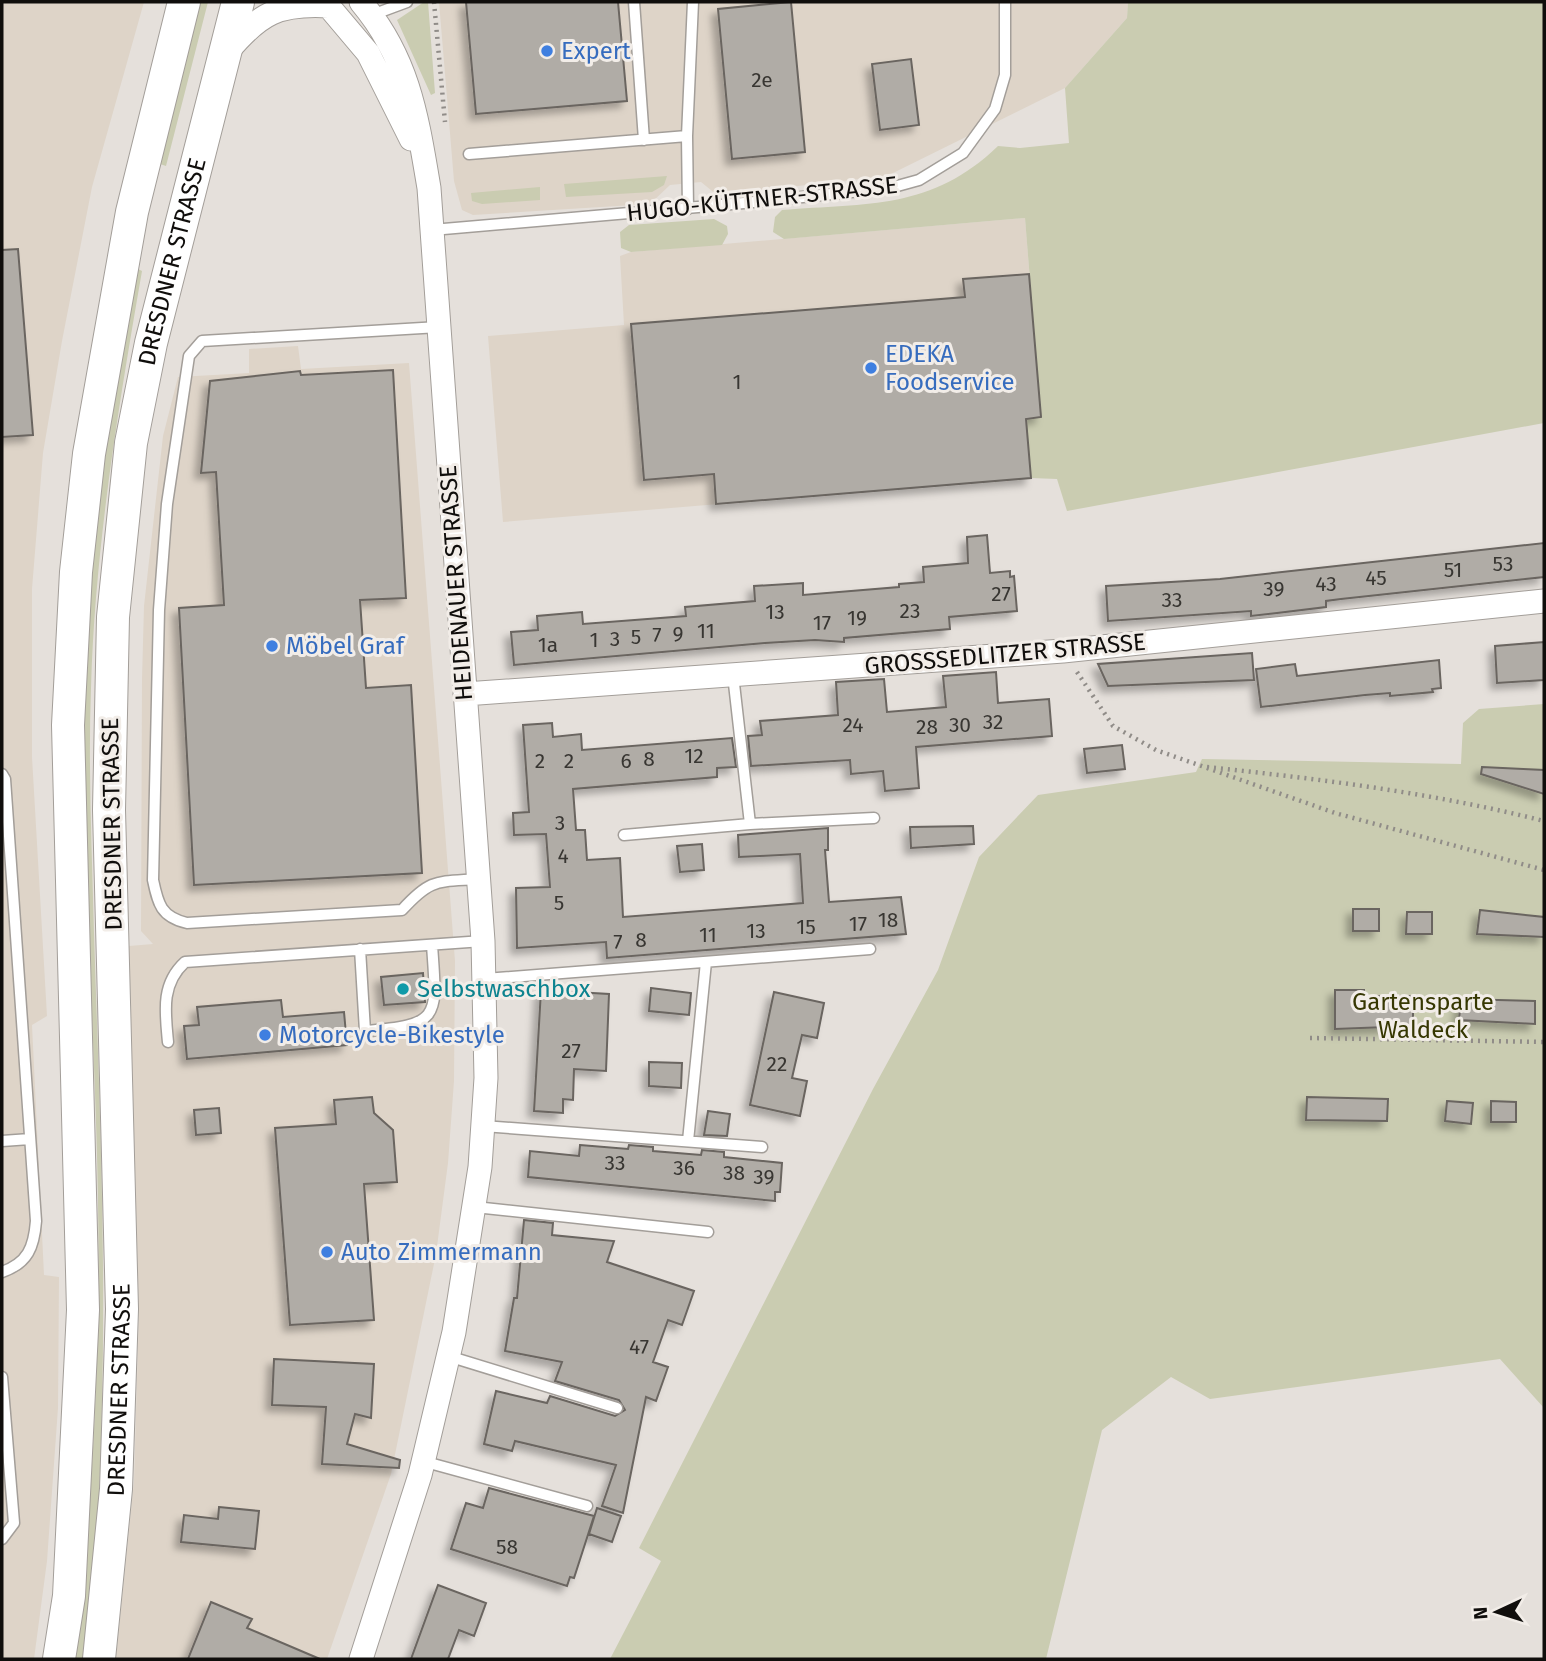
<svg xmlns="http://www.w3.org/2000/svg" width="1546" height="1661" viewBox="0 0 1546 1661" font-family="'Fira Sans',sans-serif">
	<defs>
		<filter id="shadow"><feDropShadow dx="-6" dy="6" stdDeviation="3.5" flood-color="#0004"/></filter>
	</defs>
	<rect width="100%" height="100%" fill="#e5e0db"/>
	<path fill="#ded4c8" d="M2,2H144L92,187L62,341L43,453L32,589V757L47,1016L32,1025L44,1275L59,1277L58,1408L47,1561L34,1659H2Z
		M439,2H1128L1127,18L1065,88L887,176L717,195L701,182L670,185L650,204L473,215L462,210L454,181Z
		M1025,218L1041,417L1026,419L1031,478L503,522L488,336L624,325L620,256L631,252Z
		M298,346L301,369L409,363L455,961L454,1081L448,1163L436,1254L391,1474L327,1659H116L134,1481L139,1312L129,946L153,944L141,931L142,679L144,606L163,436L178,377L249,373V349Z"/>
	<path fill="#caccb1" d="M199,2H208L166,166L157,163Z
		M424,2H428L435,93L431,95L397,20Z
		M1128,2H1544V423L1067,511L1057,479L1031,478L1026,419L1041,417L1025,218L784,239L773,232L775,217L782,210C868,203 932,210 998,146L1020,148L1069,143L1065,88L1127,18Z
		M667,176L664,185L652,192L566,197L564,184Z
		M540,187V200L482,204L472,201L471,193Z
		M714,219L727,226L728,234L722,245L631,252L621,248L620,232L629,225Z
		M134,267L142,271C118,409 95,548 91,688C88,769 92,851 94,933C99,1089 106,1245 102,1401C100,1487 97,1574 83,1659H73C89,1543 96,1427 98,1310C102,1101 80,893 85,685C87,546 110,404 134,267Z
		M1544,704V1408L1500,1359L1210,1399L1171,1377L1102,1430L1046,1659H610L661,1561L639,1548L873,1089L938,970L979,857L1038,795L1196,772L1202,759L1461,764L1463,723L1479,709Z"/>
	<path fill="#b0aca6" stroke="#6a6560" stroke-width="2" filter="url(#shadow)" d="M466,2H618L627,101L476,114Z
		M791,2L805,152L732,159L718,9Z
		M911,59L919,125L880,130L872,64Z
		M18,249L33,435L2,437V250Z
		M1029,274L1041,417L1026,419L1031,478L716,504L714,474L644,480L631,324L965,297L963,279Z
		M393,370L406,598L360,600L366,688L411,685L422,873L194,885L179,608L224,605L216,472L201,473L210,381L300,371L301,375Z
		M987,535L990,573L1010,571V577L1014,576L1017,611L949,617L950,629L844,638V642L815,640L765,643L514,665L511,632L538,630L537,616L582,612L583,624L686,616L685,607L755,601L754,586L803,583V595L899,587V584L924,582L923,567L968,563L967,537Z
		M1544,543V577L1341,599L1326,601V607L1277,613L1251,616V611L1108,621L1106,586L1220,579Z
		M1544,642V680L1497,683L1495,646Z
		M1252,653L1254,680L1108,686L1098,664Z
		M1439,660L1441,688L1432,689L1433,692L1390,696V693L1365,695L1261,707L1256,669L1295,664L1297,676Z
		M996,672L998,703L1049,699L1052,736L916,747L919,788L885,791L883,771L851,774L850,760L751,766L748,736L762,735L760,721L838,715L836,682L884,679L887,712L946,707L943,676Z
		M552,723L553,737L581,734L582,750L732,738L736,767L717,768V777L573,789L576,830H585L587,860L620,858L623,917L803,903L800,854L739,857L738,835L828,828V850H825L829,902L901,897L906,934L607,958L606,942L517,948L516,888L550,887L546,834L514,835L513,813L529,812L523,725Z
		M1122,745L1125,769L1087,773L1084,749Z
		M1482,767L1544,770V794L1481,774Z
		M973,826L974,844L911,848L910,827Z
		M702,844L704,870L680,872L677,846Z
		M1353,909H1379V931H1353Z
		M1480,910L1544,917V937L1477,934Z
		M1407,912H1432V934H1406Z
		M423,973L425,1002L384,1005L381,977Z
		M651,988L691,993L689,1015L649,1011Z
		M541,990L609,994L606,1071L574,1069L573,1100L563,1099V1113L534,1111Z
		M1335,990H1364V996H1413V1026L1335,1029Z
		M774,992L824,1003L817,1038L802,1035L797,1056L792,1078L807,1081L800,1116L750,1105Z
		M1461,999L1535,1001V1024L1459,1020Z
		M281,1000L283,1017L344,1012L347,1045L187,1059L184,1026L199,1025L197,1007Z
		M649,1062L682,1063L681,1088L649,1086Z
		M372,1097L374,1113L393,1130L397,1182L364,1184L374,1320L290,1325L275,1128L336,1124L334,1100Z
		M1307,1097L1388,1099L1387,1121L1306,1120Z
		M1447,1101L1473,1103L1471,1124L1445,1121Z
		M1491,1101L1516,1102V1122H1491Z
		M219,1108L221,1133L196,1135L194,1110Z
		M708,1111L730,1114L727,1136L704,1135Z
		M580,1145L628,1149L629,1145L653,1147V1151L701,1155L702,1150L724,1152V1157L782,1163L780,1192H775V1201L528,1177L530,1151L579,1156Z
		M524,1220L553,1223L552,1235L614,1241L607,1262L694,1291L682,1325L668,1320L653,1362L668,1367L656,1401L646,1397L623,1513L602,1506L616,1465L515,1441L512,1451L484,1444L496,1391L547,1403L550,1396L615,1416L625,1410L619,1400L555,1381L562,1362L505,1351L514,1298H517Z
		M274,1359L374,1364L371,1418L355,1414L347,1444L400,1460L399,1468L322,1464L326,1407L272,1405Z
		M489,1488L594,1516L574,1578L570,1577L567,1586L451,1549L466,1503L483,1508Z
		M219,1507L259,1511L255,1549L181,1542L184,1515L218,1519Z
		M597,1508L621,1516L612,1542L589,1534Z
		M438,1585L486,1603L474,1636L459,1630L448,1659H411Z
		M211,1602L252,1619L247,1628L320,1659H188Z"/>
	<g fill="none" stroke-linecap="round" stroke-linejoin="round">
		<defs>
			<path id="service" d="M634,2L644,140
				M372,15L407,2
				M469,154L687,136
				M688,209L687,136L693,2
				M432,230L744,203L890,188L919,180L963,153L995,109L1005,75V2
				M439,327L202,341L189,356L167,504L159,610L153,880C158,904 161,917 187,923L402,910C431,878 437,882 478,879
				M2,774L5,779L36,1221C34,1247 28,1263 2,1272
				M750,824L874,818
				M624,835L750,824L733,675
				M360,949L365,1031C442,1025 437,1017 432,945
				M485,979L870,949
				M168,1042C165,1011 161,984 185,962L483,941
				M483,1126L762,1147
				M2,1141L30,1139
				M688,1141L706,962
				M475,1207L708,1232
				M448,1356L617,1408
				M2,1377L14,1523L2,1539
				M422,1461L587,1506"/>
			<path id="minor" d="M325,2L368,53L411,139
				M228,51C260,13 279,3 329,6
				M465,694L1063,651L1544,601
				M361,1659L420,1475L454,1332L480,1167L486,1078L483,941L429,188C417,117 409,59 361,2"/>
			<g id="secondary">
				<path d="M59,1659L69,1596L83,1310L68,725L76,572L89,454L132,212L184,2"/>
				<path id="s1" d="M99,1659L116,1489L122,1309L109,810L113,617L131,443L151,343L238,2"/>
			</g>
		</defs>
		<use href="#service" stroke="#a39e99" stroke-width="13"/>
		<use href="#minor" stroke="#a39e99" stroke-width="25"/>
		<use href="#secondary" stroke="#a39e99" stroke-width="34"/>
		<path stroke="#908c88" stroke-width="4.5" stroke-dasharray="2 5" stroke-linecap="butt" d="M434,2L445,122
			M1077,672L1113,726L1156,750L1335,813L1544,870
			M1207,767C1320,779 1434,793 1544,821
			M1310,1038L1544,1042"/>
		<use href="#service" stroke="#fff" stroke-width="10"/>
		<use href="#minor" stroke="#fff" stroke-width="23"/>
		<use href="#secondary" stroke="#fff" stroke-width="32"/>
	</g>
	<g fill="#3f7fe0" stroke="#f2ede8" stroke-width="2.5">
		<circle cx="547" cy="51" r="7"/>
		<circle cx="871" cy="368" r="7"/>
		<circle cx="272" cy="646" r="7"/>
		<circle cx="265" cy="1035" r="7"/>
		<circle cx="327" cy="1252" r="7"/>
	</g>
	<circle fill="#0f9aa8" stroke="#f2ede8" stroke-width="2.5" cx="403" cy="989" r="7"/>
	<g text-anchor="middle" stroke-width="6" stroke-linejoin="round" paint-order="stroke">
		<g font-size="21" fill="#383632">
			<text x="762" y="87">2e</text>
			<text x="737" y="389">1</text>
			<text x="1503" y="571">53</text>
			<text x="1453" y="577">51</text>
			<text x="1376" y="585">45</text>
			<text x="1326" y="591">43</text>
			<text x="1274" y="596">39</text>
			<text x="1001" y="601">27</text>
			<text x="1172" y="607">33</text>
			<text x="910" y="618">23</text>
			<text x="775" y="619">13</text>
			<text x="857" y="625">19</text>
			<text x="822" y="630">17</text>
			<text x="706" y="638">11</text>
			<text x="678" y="641">9</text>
			<text x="657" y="642">7</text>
			<text x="636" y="644">5</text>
			<text x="615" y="646">3</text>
			<text x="594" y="647">1</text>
			<text x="548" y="652">1a</text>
			<text x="993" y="729">32</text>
			<text x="853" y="732">24</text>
			<text x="960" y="732">30</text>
			<text x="927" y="734">28</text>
			<text x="694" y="763">12</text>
			<text x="649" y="766">8</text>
			<text x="540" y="768">2</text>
			<text x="569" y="768">2</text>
			<text x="626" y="768">6</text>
			<text x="560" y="830">3</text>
			<text x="563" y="863">4</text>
			<text x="559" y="910">5</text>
			<text x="888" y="927">18</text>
			<text x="858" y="931">17</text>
			<text x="806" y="934">15</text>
			<text x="756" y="938">13</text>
			<text x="708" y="942">11</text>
			<text x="641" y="947">8</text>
			<text x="618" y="949">7</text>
			<text x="571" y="1058">27</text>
			<text x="777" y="1071">22</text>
			<text x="615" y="1170">33</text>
			<text x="684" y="1175">36</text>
			<text x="734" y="1180">38</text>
			<text x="764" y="1184">39</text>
			<text x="639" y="1354">47</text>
			<text x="507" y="1554">58</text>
		</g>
		<g font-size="24" fill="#366cbe" stroke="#f2ede8" text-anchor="start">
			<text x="561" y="59">Expert</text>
			<text x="885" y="362">EDEKA<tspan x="885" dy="28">Foodservice</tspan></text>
			<text x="286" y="654">Möbel Graf</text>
			<text x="279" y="1043">Motorcycle-Bikestyle</text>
			<text x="341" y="1260">Auto Zimmermann</text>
		</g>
		<g font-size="24" fill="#100e0c" stroke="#f2ede8">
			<text transform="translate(762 199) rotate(-6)" y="8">HUGO-KÜTTNER-STRASSE</text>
			<text dy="8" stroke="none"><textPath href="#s1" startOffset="1404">DRESDNER STRASSE</textPath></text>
			<text transform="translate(456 583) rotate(-94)" y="8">HEIDENAUER STRASSE</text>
			<text transform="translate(1005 654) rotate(-5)" y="8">GROSSSEDLITZER STRASSE</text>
			<text transform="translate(112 824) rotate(-91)" y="8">DRESDNER STRASSE</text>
			<text dy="8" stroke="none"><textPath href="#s1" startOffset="270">DRESDNER STRASSE</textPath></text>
		</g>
		<g font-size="24" fill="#0d838f" stroke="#f2ede8" text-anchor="start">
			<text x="417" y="997">Selbstwaschbox</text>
		</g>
		<g font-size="24" fill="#363702" stroke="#f2ede8">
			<text x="1423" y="1010">Gartensparte<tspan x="1423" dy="28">Waldeck</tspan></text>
		</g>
	</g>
	<rect width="1546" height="1661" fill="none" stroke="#100e0c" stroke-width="7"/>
	<g transform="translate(1497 1612) rotate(266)" stroke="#f2ede8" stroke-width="5" paint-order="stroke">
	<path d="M0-5L12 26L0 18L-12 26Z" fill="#100e0c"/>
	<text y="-10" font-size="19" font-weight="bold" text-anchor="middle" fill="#100e0c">N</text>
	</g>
</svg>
